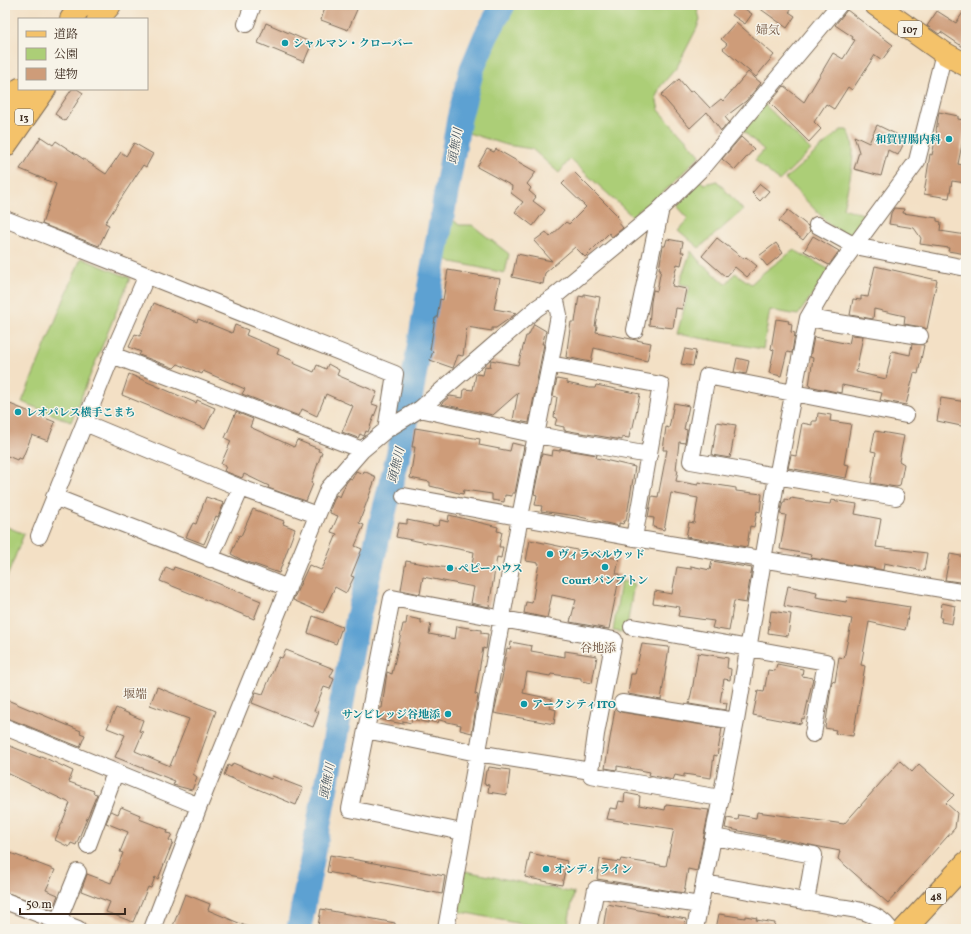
<svg xmlns="http://www.w3.org/2000/svg" width="971" height="934" viewBox="0 0 971 934" font-family="Vollkorn,'Noto Serif JP',serif">
	<rect width="100%" height="100%" fill="#f7f3e8"/>
	<filter id="ink" filterUnits="userSpaceOnUse"><feTurbulence type="fractalNoise" baseFrequency=".025" numOctaves="2"/><feDisplacementMap in="SourceGraphic" scale="8" xChannelSelector="R" yChannelSelector="G"/><feConvolveMatrix kernelMatrix="1 2 1 2 8 2 1 2 1" color-interpolation-filters="sRGB"/></filter>
	<filter id="wash" filterUnits="userSpaceOnUse"><feTurbulence type="fractalNoise" baseFrequency=".012" numOctaves="4" result="noise"/><feDisplacementMap in="SourceGraphic" scale="16" xChannelSelector="R" yChannelSelector="G"/><feGaussianBlur stdDeviation="0.9" result="paint"/><feColorMatrix in="noise" values="0 0 0 0 0 0 0 0 0 0 0 0 0 0 0 0 0 1.4 0 .05"/><feComposite in="paint" operator="in"/></filter>
	<g filter="url(#wash)">
		<rect width="100%" height="100%" fill="#f3e0c5"/>
		<path fill="#acce77" stroke="#747c4a" d="M514,5H696L700,19L697,28L677,67L660,87L656,97L659,110L700,155L667,189L632,216L570,159L559,173L532,149L507,145L465,132L475,81Z
			M763,103L811,150L779,181L755,160L764,150L742,130Z
			M841,130H847C861,146 847,189 843,208L866,215L849,237L830,225L785,179Z
			M700,180L704,184L717,181L743,210L699,248L678,230L688,219L677,207Z
			M449,216L459,225H472L509,254L505,273L443,260Z
			M794,250L830,270L798,315L770,310L763,349L677,334L690,286L679,284L691,251L698,260L726,284L735,273L751,284L764,272Z
			M81,258L130,278L71,422L22,402Z
			M5,526L24,534L5,582Z
			M621,581L634,583L626,633L613,631Z
			M465,871L574,893L567,929H545L457,911Z"/>
		<g fill="none" stroke-linecap="round" stroke-linejoin="round">
			<path stroke="#5da1d2" stroke-width="25" d="M299,929L358,617L405,428L459,119L472,69L486,36L503,5"/>
		</g>
		<g id="blocks">
			<path fill="#ce9c79" d="M326,5H359L348,30L321,20Z
				M739,5L752,14L745,24L732,15Z
				M755,5H794L789,12L795,16L787,28Z
				M966,8V49L941,32L939,34L927,26L937,11L956,23Z
				M847,10L893,45L882,60L875,55L852,90L848,87L834,109L826,104L814,122L821,129L809,142L770,103L784,86L804,102L833,53L843,59L855,40L852,39L853,37L835,25Z
				M736,22L774,55L756,77L723,49L727,44L721,39Z
				M266,23L312,43L304,62L258,43Z
				M748,72L761,83L746,101L725,117L729,122L721,131L707,112L690,128L661,95L679,79L690,92L693,90L710,108L721,99L723,101Z
				M72,89H77L83,93L65,121L55,114Z
				M939,112L958,116V119L963,120L962,124L966,125L958,164L966,166V183L952,181L949,198L924,194L930,154L932,155L937,132L936,131Z
				M877,125L906,139L898,155L888,150L881,176L854,169L859,152L854,136L869,143Z
				M41,137L53,145L56,141L106,174L121,152L126,156L134,143L153,154L146,167L143,165L105,223L109,225L99,246L42,224L56,184L20,169Z
				M741,137L754,149L735,170L722,159Z
				M487,149L494,152L496,149L536,172L527,184L531,188L529,191L536,197L533,201L545,210L533,226L515,212L523,202L511,193L512,186L477,167Z
				M574,172L618,216L617,217L620,221L619,223L623,228L612,237L609,233L585,257L575,247L545,273L543,284L512,277L517,254L552,261L534,241L546,232L550,237L566,222L569,224L586,207L562,184Z
				M760,184L769,191L760,201L752,193Z
				M894,208L904,209L903,213L937,218V221L941,222L940,231L966,235V254L948,251L949,248L920,244L921,238L914,228L889,224L891,213Z
				M788,210L808,226L810,231L803,240L779,221Z
				M813,236L839,251L829,265L804,251Z
				M717,238L744,259L746,257L757,266L747,277L735,267L726,277L702,256Z
				M667,239L683,242L681,252H684L681,265L677,264L672,286L686,289L682,309L676,308L673,328L649,325L651,302L653,290L657,291L661,269H659L663,246H665Z
				M776,243L783,253L767,266L759,256Z
				M875,266L937,280L927,329L922,327L904,324L905,316L874,309L873,319L850,315L853,299L861,300V296L868,297Z
				M448,270L500,279L494,309L517,313L496,328H492V331L467,327L463,356L458,355L453,368L430,360L433,351L430,350L435,318H437L440,299L443,300Z
				M584,294L600,297L595,326H597L596,332L651,343L647,361L594,348L591,362L566,357L571,322H575L579,296L584,297Z
				M154,303L197,322L198,319L232,333L235,325L248,330L246,335L279,349L277,354L294,361L293,363L314,372L317,365L326,369L328,364L339,370L337,375L377,392L372,404L378,406L368,432L366,431L364,436L360,434L358,438L342,432L353,406L326,394L317,416L302,409L299,416L242,394L245,389L203,371L202,374L178,364L174,368L139,355L141,352L129,347L135,334L140,336Z
				M776,319L789,321L788,323L792,324L791,332L795,333L792,353L787,352L781,376L769,373L774,350L771,349Z
				M534,324L546,331L542,344H544L529,423L513,420L518,393L493,415L441,404L450,396L463,398L464,389L473,390L476,374L483,375L485,366L490,367L491,360L518,365L526,336H528Z
				M851,335L863,336L856,372L886,379L892,351L910,355L912,344L924,345L918,374L914,373L906,405L880,400L882,393L842,385L841,393L809,386L813,358L810,357L814,337L849,344Z
				M685,349L696,351L693,366L681,364Z
				M737,358L749,361L746,374L734,372Z
				M129,374L196,403L197,400L215,408L205,429L122,395Z
				M557,379L567,381V383L589,388H595L596,385L640,394L633,427L630,431L629,438L622,437V440L564,430V427L555,425L557,418L554,417L557,397L553,396Z
				M941,398L966,402V427L937,421Z
				M5,402L55,422L48,441L32,435L22,459L18,458L17,460L5,455Z
				M674,403L689,406L684,429L687,430L685,443L679,442L676,470H678L676,481L698,485V482L724,486L736,488V491L762,494L760,512L757,511L754,527L750,526L747,547L686,537L689,522L694,523L698,498L671,493L664,530L653,527L654,518L648,517L652,496L658,497L667,450H663L666,427L669,428Z
				M236,412L253,419L250,427L294,447L297,440L319,449L318,451L322,452L311,483L313,484L306,501L268,488L269,486L244,474L242,478L224,471L226,466L221,464L231,441L225,438Z
				M818,413L831,415L830,421L851,424L844,464L849,465L846,478L788,468L791,455L796,456L802,423L812,425V421H817Z
				M717,422L736,425L730,458L712,455Z
				M415,428L480,439L479,445L510,451L512,443L524,446L515,493H512V496L505,495L504,502L492,500V494L464,490L463,494L430,486V482L410,478L415,447H412Z
				M875,431L904,436L899,461L904,464L900,486L896,487L871,483L876,452L871,451Z
				M560,449L597,455L596,458L635,467L626,521H624L623,524L619,523V526L576,516L541,511L542,506L535,505L537,495L534,494L542,454L552,456L553,450L560,451Z
				M356,471L363,474L364,471L376,477L359,523L364,525L355,546L362,549L351,576L354,577L346,593L335,587L323,613L293,600L309,565L321,570L324,565L337,534L331,532L338,516L330,513L331,507L336,495L340,497L346,483L350,478L352,479Z
				M206,497L224,503L218,517L216,516L204,544L186,537L193,523L196,524Z
				M791,498L821,503L830,504L831,500L857,504L855,514L881,519L876,547L927,553L924,571L884,563L883,570L811,558L812,555L780,549L786,515L780,514L783,502H785V499L790,500Z
				M253,509L284,521L283,524L295,529L279,573L242,560L231,554L239,535L241,536Z
				M449,515L498,527L497,531L502,532L499,547H503L501,558L497,557L489,607L471,603L474,587L423,577L420,594L401,590L406,561L471,572L474,552L396,537L399,523L407,524V520L436,526L439,525L440,520L448,522Z
				M530,540L619,559L616,574H620L609,629L570,622L576,600L552,595L547,618L524,613L526,602L532,603L539,563L526,561Z
				M950,554L966,557V583L945,580Z
				M712,561L752,568L746,603L734,601L729,631L712,628L714,621L678,616L680,607L653,603L655,591L672,594L677,567L691,569V566L710,570Z
				M166,567L173,570L174,567L195,574L261,601L254,619L160,581Z
				M788,586L817,592L816,597L846,602L847,597L910,607L905,630L869,622L861,665L865,666L853,736L835,733L836,730L825,728L832,681L835,682L839,657L844,658L852,619L784,606Z
				M942,603L955,606L952,624L941,622L942,618H940Z
				M771,611L791,614L788,636L768,633Z
				M313,616L342,627L336,644L308,633Z
				M407,617L421,620V623L431,624L429,634L455,639L457,626L481,630V633L488,634L486,649L483,648L475,694L478,695L472,733L460,730L461,725L439,720L438,723L428,721V723L412,719L411,723L403,721V724L378,719L380,708H382L387,672L392,674L403,624H406Z
				M511,642L532,646L531,651L565,657V651L597,656L592,683L581,681V678L551,674L550,676L527,672L523,693L552,699L550,708L556,710L554,724L494,713L504,669H503L507,648L510,649Z
				M642,644L669,647L661,700L628,694L631,674H635Z
				M286,650L334,669L330,677L334,679L330,689L324,687L314,711L319,712L313,727L252,703L256,692L263,694L279,657L282,658Z
				M698,653L728,658L727,668L731,669L730,680L724,679L720,702L727,703L726,710L689,704L693,685Z
				M777,664L803,669L802,676L813,678L804,719L802,718L801,724L753,715L758,691L764,692L768,670L775,671Z
				M157,687L216,711L193,774L197,777L192,790L173,785L175,781L115,757L125,735L107,728L116,708L143,720L139,731L143,732L135,751L170,766L189,719L150,705Z
				M5,699L81,731L80,733L85,735L80,747L5,717Z
				M615,709L621,712L722,728L717,756L714,755L711,778L684,774V777L675,775L673,780L649,775L650,772L640,770L617,766V770L605,768Z
				M5,744L30,754L41,758V756L73,771L69,782L94,791L93,793L97,794L76,845L71,843L69,847L55,840L70,803L5,772Z
				M900,761L912,772L919,764L954,795L946,803L957,813L955,828L888,903L838,859L840,851L725,828L727,818L738,820L739,815L756,818L757,812L844,824Z
				M233,763L271,779L272,776L303,788L296,805L224,775L228,765L231,767Z
				M489,767L510,770L507,795L488,792L489,785L484,784L486,771H488Z
				M625,793L640,796L639,805L665,810L666,805L709,810L697,871L688,869L684,893L597,879L600,859L620,862L621,859L666,866L674,829L607,819L610,808L617,809L619,801L624,802Z
				M121,807L140,815L139,819L168,830L167,833L172,834L169,840L173,842L158,879L155,877L151,888L148,887L133,922L106,912L110,902L81,891L87,874L111,883L123,853L120,852L128,832L106,823L111,811L118,814Z
				M5,851L55,870L46,890L58,895L53,909L5,892Z
				M530,853L567,861L562,885L525,877Z
				M330,855L445,876L442,894L327,872Z
				M185,894L210,904L208,910L253,929H180L173,926Z
				M607,904L686,919L684,929H603Z
				M321,909L395,923V929H334L318,926Z
				M719,914L745,918V916L757,918L756,920L775,923L774,929H716Z"/>
		</g>
	</g>
	<g filter="url(#ink)">
		<use href="#blocks" fill-opacity="0" stroke="#7b6a58" stroke-width="1"/>
		<g fill="none" stroke-linecap="round" stroke-linejoin="round">
			<defs>
				<path id="street" d="M246,24L253,5
					M5,219L395,374L386,430
					M817,225L855,246L966,268
					M147,275L112,355L362,450
					M808,318L920,336
					M635,330L661,208
					M550,364L661,385L634,538
					M420,409L537,435L649,455
					M85,423L241,488
					M404,496L634,538L966,593
					M54,497L288,588
					M896,497L691,461L707,376L906,415
					M39,536L112,355
					M210,559L241,488L317,515
					M632,627L826,662L813,734
					M622,703L736,721
					M5,727L199,806
					M366,730L350,809L462,832
					M591,771L477,753L366,730L392,598L614,640L596,734L591,771V775L720,798
					M713,837L814,855L806,902
					M88,845L115,773
					M705,883L837,907C857,909 877,912 890,929
					M5,901L78,929
					M58,921L78,872
					M152,929L199,806L328,489L362,450L386,430L420,409L537,308L555,296L657,212L706,164L839,5
					M446,929L520,517L550,364L559,315L555,296
					M588,929L596,889L700,905
					M695,929L736,721L777,477L808,318L833,275L917,161L944,53"/>
				<path id="primary" d="M905,929L966,863"/>
				<path id="highway" d="M876,5L944,53L966,65
					M71,19L82,5
					M98,19L110,5
					M5,109L20,89
					M5,146L45,89"/>
			</defs>
			<use href="#street" stroke="#7b6a58" stroke-width="18"/>
			<use href="#primary" stroke="#7b6a58" stroke-width="24"/>
			<use href="#highway" stroke="#7b6a58" stroke-width="24"/>
			<use href="#street" stroke="#fff" stroke-width="16"/>
			<use href="#primary" stroke="#f4c26a" stroke-width="22"/>
			<use href="#highway" stroke="#f4c26a" stroke-width="22"/>
		</g>
	</g>
	<g fill="#0f9aa8" stroke="#f7f3e8" stroke-width="1.5">
		<circle cx="285" cy="43" r="4"/>
		<circle cx="949" cy="139" r="4"/>
		<circle cx="18" cy="412" r="4"/>
		<circle cx="550" cy="554" r="4"/>
		<circle cx="605" cy="567" r="4"/>
		<circle cx="450" cy="568" r="4"/>
		<circle cx="524" cy="704" r="4"/>
		<circle cx="448" cy="714" r="4"/>
		<circle cx="546" cy="869" r="4"/>
	</g>
	<g text-anchor="middle" stroke-width="3" stroke-linejoin="round" paint-order="stroke">
		<g fill="#f7f3e8" stroke="#73665b" stroke-width="1">
			<rect x="898" y="21" width="24" height="16" rx="3"/>
			<rect x="15" y="109" width="18" height="16" rx="3"/>
			<rect x="926" y="888" width="20" height="16" rx="3"/>
		</g>
		<g font-size="10" font-weight="bold" fill="#3b2a1e">
			<text x="910" y="33">107</text>
			<text x="24" y="121">13</text>
			<text x="936" y="900">48</text>
		</g>
		<g font-size="11" font-weight="bold" fill="#0d838f" stroke="#f7f3e8" text-anchor="start">
			<text x="293" y="47">シャルマン・クローバー</text>
			<text x="941" y="143" text-anchor="end">和賀胃腸内科</text>
			<text x="26" y="416">レオパレス横手こまち</text>
			<text x="558" y="558">ヴィラベルウッド</text>
			<text x="458" y="572">ペピーハウス</text>
			<text x="605" y="584" text-anchor="middle">Court パンプトン</text>
			<text x="532" y="708">アークシティITO</text>
			<text x="440" y="718" text-anchor="end">サンビレッジ谷地添</text>
			<text x="554" y="873">オンディ ライン</text>
		</g>
		<g font-size="12" fill="#6e523e" stroke="#f7f3e8">
			<text x="768" y="34">婦気</text>
			<text x="598" y="652">谷地添</text>
			<text x="135" y="698">堰端</text>
		</g>
		<g font-size="12" font-style="italic" fill="#47545d" stroke="#f7f3e8">
			<text transform="translate(455 146) rotate(-80)" y="4">頭無川</text>
			<text transform="translate(396 465) rotate(-76)" y="4">頭無川</text>
			<text transform="translate(327 781) rotate(-79)" y="4">頭無川</text>
		</g>
	</g>
	<rect width="971" height="934" fill="none" stroke="#f7f3e8" stroke-width="20"/>
	<rect x="18" y="18" width="130" height="72" fill="#f7f3e8" stroke="#aca397"/>
	<rect x="26" y="31" width="20" height="6" fill="#f4c26a" stroke="#aca397"/>
	<text x="54" y="38" font-size="12" fill="#3b2a1e">道路</text>
	<rect x="26" y="48" width="20" height="12" fill="#acce77" stroke="#aca397"/>
	<text x="54" y="58" font-size="12" fill="#3b2a1e">公園</text>
	<rect x="26" y="68" width="20" height="12" fill="#ce9c79" stroke="#aca397"/>
	<text x="54" y="78" font-size="12" fill="#3b2a1e">建物</text>
	<path d="M20 908v6h105v-6" fill="none" stroke="#3b2a1e" stroke-width="2"/>
	<text x="26" y="908" font-size="12" fill="#3b2a1e" stroke="#f7f3e8" stroke-width="3" paint-order="stroke">50 m</text>
</svg>
